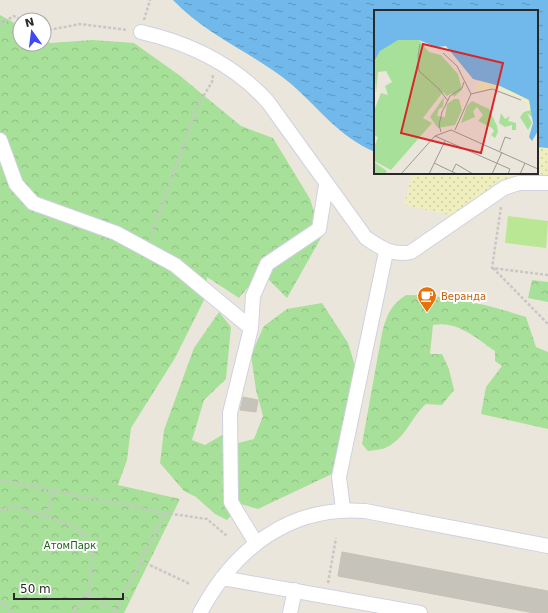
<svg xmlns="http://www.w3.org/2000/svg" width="548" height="613" viewBox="0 0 548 613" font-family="'DejaVu Sans',sans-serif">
	<defs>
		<pattern id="forest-crowns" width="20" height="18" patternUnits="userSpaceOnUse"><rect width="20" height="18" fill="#a7e098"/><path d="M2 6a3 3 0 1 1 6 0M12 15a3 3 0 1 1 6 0" fill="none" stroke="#90c083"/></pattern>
		<pattern id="sand-dots" width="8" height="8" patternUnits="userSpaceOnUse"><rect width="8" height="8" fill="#efeebe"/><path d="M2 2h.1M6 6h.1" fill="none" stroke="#cdcca3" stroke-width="1.8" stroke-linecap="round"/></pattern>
		<pattern id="water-ripples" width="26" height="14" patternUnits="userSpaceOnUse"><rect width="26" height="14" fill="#70b9ea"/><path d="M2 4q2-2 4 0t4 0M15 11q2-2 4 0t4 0" fill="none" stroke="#5c96be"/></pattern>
	</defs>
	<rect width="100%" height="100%" fill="#ebe6db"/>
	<path fill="url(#forest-crowns)" d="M0,15L20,26V44H44V40L50,43L92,40L134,43L179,75L241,126L273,138L310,199L322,236L287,298L261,272L239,298L207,277L206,296L175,358L131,428L127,460L118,485L180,499L124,613H0Z
		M532,280L548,282V302L528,298Z
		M406,295C448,295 486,304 526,317L536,347L548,352V429L481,414L486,387L502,366L495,361V351C476,338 457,320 433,325L430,354H442L449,369L454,390L442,405L426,404C411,417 406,438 387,447C382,450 374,450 368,451L362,444L382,333C387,315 390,306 406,295Z
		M322,303L348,343L355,366L334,473L258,509L241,504L227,520L215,514L196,497L184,491L160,463L164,430L194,348L219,312L231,327L226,379L204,400L192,440L205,445L229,431L238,443L254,439L263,416L256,390L251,355L264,326L287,309Z"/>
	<path fill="url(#sand-dots)" d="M537,147L548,148V175C506,169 485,193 454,216L404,205L413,173H537Z"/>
	<path fill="#b9e794" d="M508,216L548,221L546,248L505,243Z"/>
	<path fill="url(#water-ripples)" d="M173,0H548V148L537,147V11H375V152C339,137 318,107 290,83C253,53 206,35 173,0Z"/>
	<path fill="#c6c3ba" stroke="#c6c2b5" d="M243,397L258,400L256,412L240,410Z
		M342,552L548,591V613H534L338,576Z"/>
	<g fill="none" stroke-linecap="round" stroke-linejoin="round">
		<defs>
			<path id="minor" d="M141,32C189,43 234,64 268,102L366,238C381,248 392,256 411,252L504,188L519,183H548
				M0,140L16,184L33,203L116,233L175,265L251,328
				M343,509L339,477L386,252
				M256,543L231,502L230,413L251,328L253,296L267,264L319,229L326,185
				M222,578L420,613
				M200,613C234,549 290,505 365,511L548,546
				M290,613L295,590"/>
		</defs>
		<use href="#minor" stroke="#d0d1e1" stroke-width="16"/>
		<path stroke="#c7c7c7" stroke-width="2.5" stroke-dasharray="3 2" stroke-linecap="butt" d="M144,20L150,0
			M0,24L14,16L22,20
			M44,31L80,24L128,30
			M501,207L492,268L548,275
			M151,236L198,105L212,82L213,75
			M493,268L548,324
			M0,480L165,513L114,613
			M0,510C4,509 8,507 12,507C21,507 33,513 42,515C93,530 100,543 87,594L115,610
			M165,513L207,519L227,536
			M46,516L53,490
			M141,561L190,584
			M328,583L336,538
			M0,602L13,613
			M73,613L87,594"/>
		<use href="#minor" stroke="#fff" stroke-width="14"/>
	</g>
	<defs>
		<symbol id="cafe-pin" viewBox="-11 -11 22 30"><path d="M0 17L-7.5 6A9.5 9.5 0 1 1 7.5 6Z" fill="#e8710a" stroke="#fff"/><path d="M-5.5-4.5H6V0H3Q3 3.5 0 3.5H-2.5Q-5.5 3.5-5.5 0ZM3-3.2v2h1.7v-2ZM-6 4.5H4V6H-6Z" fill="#fff"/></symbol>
	</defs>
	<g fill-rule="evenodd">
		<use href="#cafe-pin" x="416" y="285" width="22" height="30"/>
	</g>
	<g text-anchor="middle" stroke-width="4" stroke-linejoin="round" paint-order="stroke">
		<g font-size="10" fill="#c56008" stroke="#fff" text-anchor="start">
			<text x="441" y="300">Веранда</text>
		</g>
		<g font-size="10" fill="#21621c" stroke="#fff">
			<text x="70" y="549">АтомПарк</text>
		</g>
	</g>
	<g transform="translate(374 10)">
		<rect width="164" height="164" fill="#ebe6db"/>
		<path d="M27,29L45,30L55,42L67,45L84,64L88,80L80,87L78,83L73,86L69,82L49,108L58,113L17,160L0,151V137L4,127L1,126L0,133V101L7,83L14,85L11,76L18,72L12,61L4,62L2,83L0,52L6,41L16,33ZM70,87L69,97L65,99L63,106L71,107L73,94L80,89H85L88,100L81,115L64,118L56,107ZM98,91L115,99L123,116L124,122L121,128L117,125L120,121L118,118L104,111L109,105L103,97L99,101L101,107L87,113L93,96ZM157,100L159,108L153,103L158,113L154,120L146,107L150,102ZM127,103L131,109L136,106L134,111L142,113V120H138V115L131,117L125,113ZM0,152L13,161L11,164H0Z" fill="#a7e098"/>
		<path d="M106,70L150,86L158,94L154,100L152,93L148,89L122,78L108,82L101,78Z" fill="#efeebe"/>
		<path d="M0,0H164V121L158,131L155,127L159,113L155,90L126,76L99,69L72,36L62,37L45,30H24L6,41L0,52Z" fill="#70b9ea"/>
		<path fill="none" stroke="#9d9a94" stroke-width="1" d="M46,34L44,46L45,61L65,79L74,91M69,43L83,56L97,84M97,84L118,79L147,90M81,120L97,84M67,122L65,115L68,102L76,86L88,78L90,72M61,126L136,159L134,164M126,141L131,127L137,129M60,153L83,164M78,162L82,154L99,164M27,164L61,126L77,120L164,159M55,164L71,131M118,164L128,142M146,164L151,153"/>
		<path fill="#d62828" fill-opacity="0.15" stroke="#d62828" stroke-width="2" d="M49,34L129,53L107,143L27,123Z"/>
		<rect width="164" height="164" fill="none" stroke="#292929" stroke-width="2"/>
	</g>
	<g transform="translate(32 32) rotate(346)"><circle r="19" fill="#ffffff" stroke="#a9a9a9"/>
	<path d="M0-3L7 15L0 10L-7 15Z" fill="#3f48f3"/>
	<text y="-6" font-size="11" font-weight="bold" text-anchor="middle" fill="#292929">N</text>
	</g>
	<path d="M14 593v6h109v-6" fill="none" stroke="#292929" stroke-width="2"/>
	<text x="20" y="593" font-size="12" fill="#292929" stroke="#ffffff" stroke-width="3" paint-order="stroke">50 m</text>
</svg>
